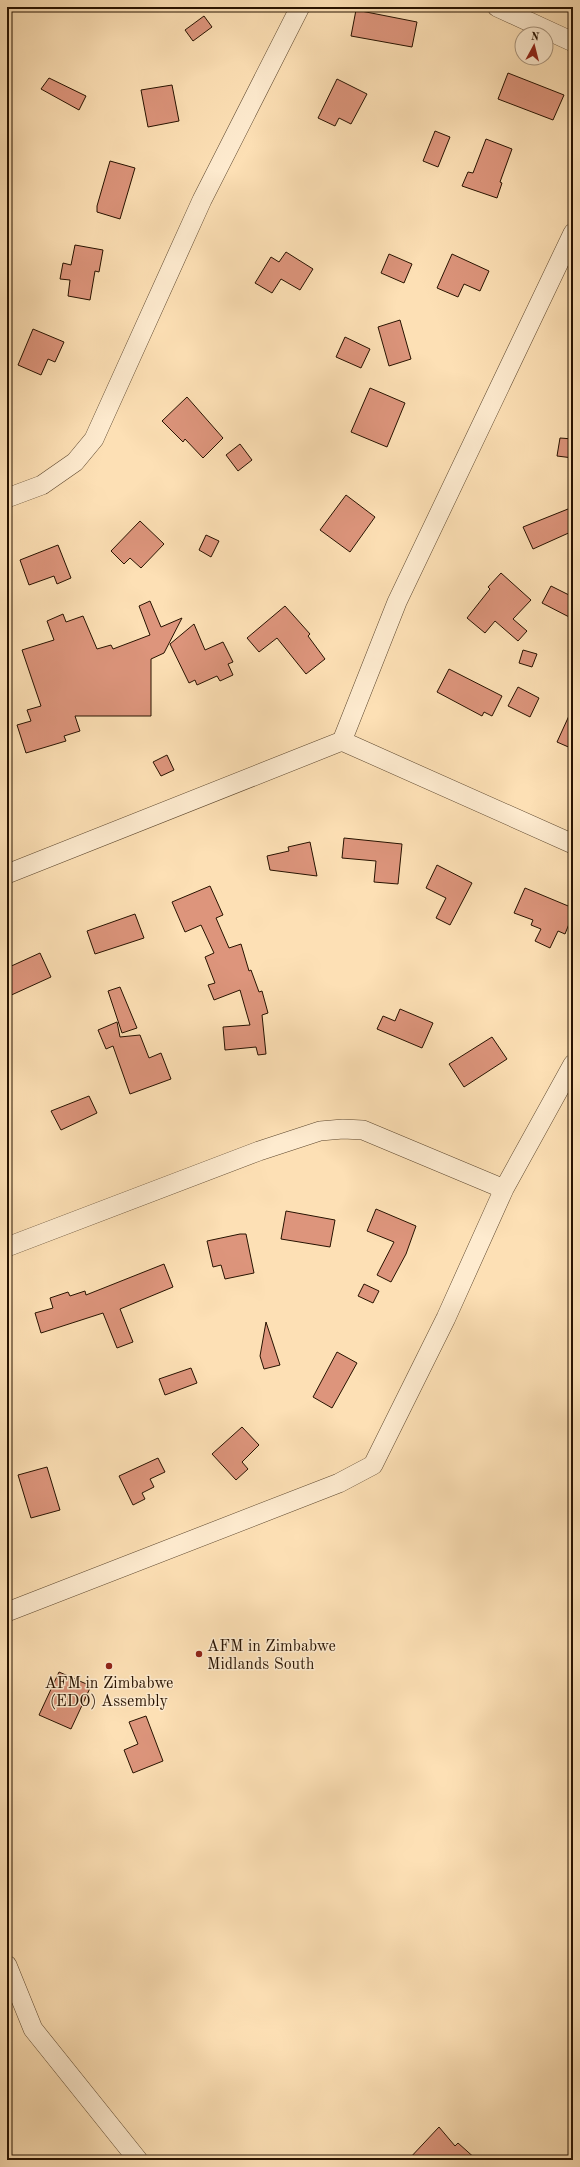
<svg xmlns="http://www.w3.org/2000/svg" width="580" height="2167" viewBox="0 0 580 2167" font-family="'Old Standard TT',serif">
	<rect width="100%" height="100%" fill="#fde0b5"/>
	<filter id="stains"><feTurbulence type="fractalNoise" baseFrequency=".005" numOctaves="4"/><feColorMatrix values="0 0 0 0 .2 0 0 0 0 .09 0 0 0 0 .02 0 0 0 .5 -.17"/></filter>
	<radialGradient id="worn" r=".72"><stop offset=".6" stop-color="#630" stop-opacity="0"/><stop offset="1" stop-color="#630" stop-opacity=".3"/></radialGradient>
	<path fill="#dd957c" stroke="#271200" d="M356,10L417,22L412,47L351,36Z
		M204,16L212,27L193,41L185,30Z
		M508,73L564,95L553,120L498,99Z
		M49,78L86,96L79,110L41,89Z
		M337,79L367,94L351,124L339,118L335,126L318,118Z
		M172,85L179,121L148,127L141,90Z
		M435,131L450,137L438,167L423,161Z
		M486,139L512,149L500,182L502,183L497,198L462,186L468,172L473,173Z
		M110,161L135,168L120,219L97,212V206Z
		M75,245L103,250L99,272L95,271L90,300L68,296L70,280L60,279L63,263L71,265Z
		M286,252L313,269L300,290L281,279L272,293L255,283L271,257L279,262Z
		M389,254L412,264L404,283L381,273Z
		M452,254L489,271L480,291L464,284L458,297L437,288Z
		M400,320L411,359L389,366L378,327Z
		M33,329L64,342L55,362L48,359L41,375L18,365Z
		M345,337L370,349L361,368L336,357Z
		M370,388L405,403L387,447L351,432Z
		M187,397L223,438L203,458L185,439L183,442L162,421Z
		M560,438L573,439V458L557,456Z
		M240,444L252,460L238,471L226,455Z
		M346,495L375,517L350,552L320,530Z
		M573,507V531L533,549L523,527Z
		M140,521L164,544L141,568L130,558L124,564L111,551Z
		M206,535L219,541L211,557L199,550Z
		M58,545L71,578L57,584L54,576L29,585L20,560Z
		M501,573L531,600L513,619L527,631L518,641L495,621L485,633L467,618L490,589L488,587Z
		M551,586L573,597V619L542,603Z
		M150,601L161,627L182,618L164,653L151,659V716H75L80,731L64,736L66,741L26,753L17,725L31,721L27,710L41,706L22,650L54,640L47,621L63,614L66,622L83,616L97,649L111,645L113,649L150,635L139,606Z
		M285,606L310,634L308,636L325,659L306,674L277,638L259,652L247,638Z
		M194,624L205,650L223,642L233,662L228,664L233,675L220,681L217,676L197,685L195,680L189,683L170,644Z
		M523,650L537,654L532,667L519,663Z
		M449,669L502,696L492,716L484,712L482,716L437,692Z
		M518,687L539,698L530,717L508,706Z
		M573,707V749L557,742Z
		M167,755L174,770L161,776L153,762Z
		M344,838L402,844L398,884L374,882L376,861L342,858Z
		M310,842L317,876L270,870L267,856L289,851L288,847Z
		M437,865L472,883L450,925L436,918L446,898L426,888Z
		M210,886L223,915L216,918L229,948L241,944L249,971L251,970L259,992L262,991L268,1013L262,1015L266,1054L258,1055L256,1047L225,1050L223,1027L250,1025L240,990L214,1000L208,985L215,983L205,957L214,953L201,925L185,932L172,902Z
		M525,888L573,908V914L565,934L558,931L550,948L535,941L541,929L531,925L533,920L514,913Z
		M135,914L144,938L95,954L87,931Z
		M40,953L51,977L7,997V968Z
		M120,987L137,1028L122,1033L108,991Z
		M400,1009L433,1023L422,1048L377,1029L383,1016L395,1021Z
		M117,1022L120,1037L140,1035L149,1058L161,1053L171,1079L130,1094L113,1046L106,1049L98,1030Z
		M492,1037L507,1059L464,1087L449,1064Z
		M89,1096L97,1113L61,1130L51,1111Z
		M376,1209L416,1226L406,1254L391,1282L377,1275L394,1242L367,1231Z
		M286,1211L335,1220L330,1247L281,1239Z
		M240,1234H246L254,1273L225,1279L221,1265L213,1267L207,1241Z
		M164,1264L173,1287L120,1309L133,1342L117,1348L103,1313L41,1333L35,1313L53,1308L50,1298L68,1292L70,1296L85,1291L86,1295Z
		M364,1284L379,1291L373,1303L358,1296Z
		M266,1322L280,1365L264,1369L260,1356Z
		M337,1352L357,1363L332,1408L313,1397Z
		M191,1368L197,1383L165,1395L159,1379Z
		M242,1427L259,1445L242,1462L248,1469L236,1480L212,1454Z
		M158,1458L165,1472L150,1479L154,1487L142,1493L145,1499L133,1505L119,1476Z
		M47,1467L60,1510L31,1518L18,1475Z
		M59,1672L91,1686L71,1729L39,1715Z
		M146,1716L163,1761L133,1773L124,1750L138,1744L129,1722Z
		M439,2127L455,2146L458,2143L477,2160H408Z"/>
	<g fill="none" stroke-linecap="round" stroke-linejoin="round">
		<defs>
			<path id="minor" d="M497,7L573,42
				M7,498L42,485L75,462L94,439L202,200L300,7
				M342,741L573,844
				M7,874L342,741L397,602L573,233
				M7,1247L259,1151L320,1131L343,1129L363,1130L504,1189
				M7,1612L339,1483L373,1465L446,1318L504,1189L573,1064
				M7,1965L33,2029L138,2160"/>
		</defs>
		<use href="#minor" stroke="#5c462d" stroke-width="20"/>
		<use href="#minor" stroke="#feebcf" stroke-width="19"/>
	</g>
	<g fill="#8f2418" stroke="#feebcf" stroke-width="1.5">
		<circle cx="199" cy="1654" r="4"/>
		<circle cx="109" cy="1666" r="4"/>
	</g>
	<g text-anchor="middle" stroke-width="3" stroke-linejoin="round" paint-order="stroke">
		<g font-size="16" fill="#271200" stroke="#feebcf" text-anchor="start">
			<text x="207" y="1651">AFM in Zimbabwe<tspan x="207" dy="18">Midlands South</tspan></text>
			<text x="109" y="1688" text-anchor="middle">AFM in Zimbabwe<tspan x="109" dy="18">(EDO) Assembly</tspan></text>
		</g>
	</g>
	<rect width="580" height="2167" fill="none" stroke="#fde0b5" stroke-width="24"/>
	<rect x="8" y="8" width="564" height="2151" fill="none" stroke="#271200" stroke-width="2"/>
	<rect x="12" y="12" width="556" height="2143" fill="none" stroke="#271200"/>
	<g transform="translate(534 46) rotate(7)"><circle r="19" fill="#feebcf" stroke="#a8947c"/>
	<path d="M0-3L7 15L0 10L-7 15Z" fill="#8f2418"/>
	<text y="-6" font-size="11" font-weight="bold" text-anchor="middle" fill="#271200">N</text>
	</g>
	<rect width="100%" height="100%" filter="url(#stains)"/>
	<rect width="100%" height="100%" fill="url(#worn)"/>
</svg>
